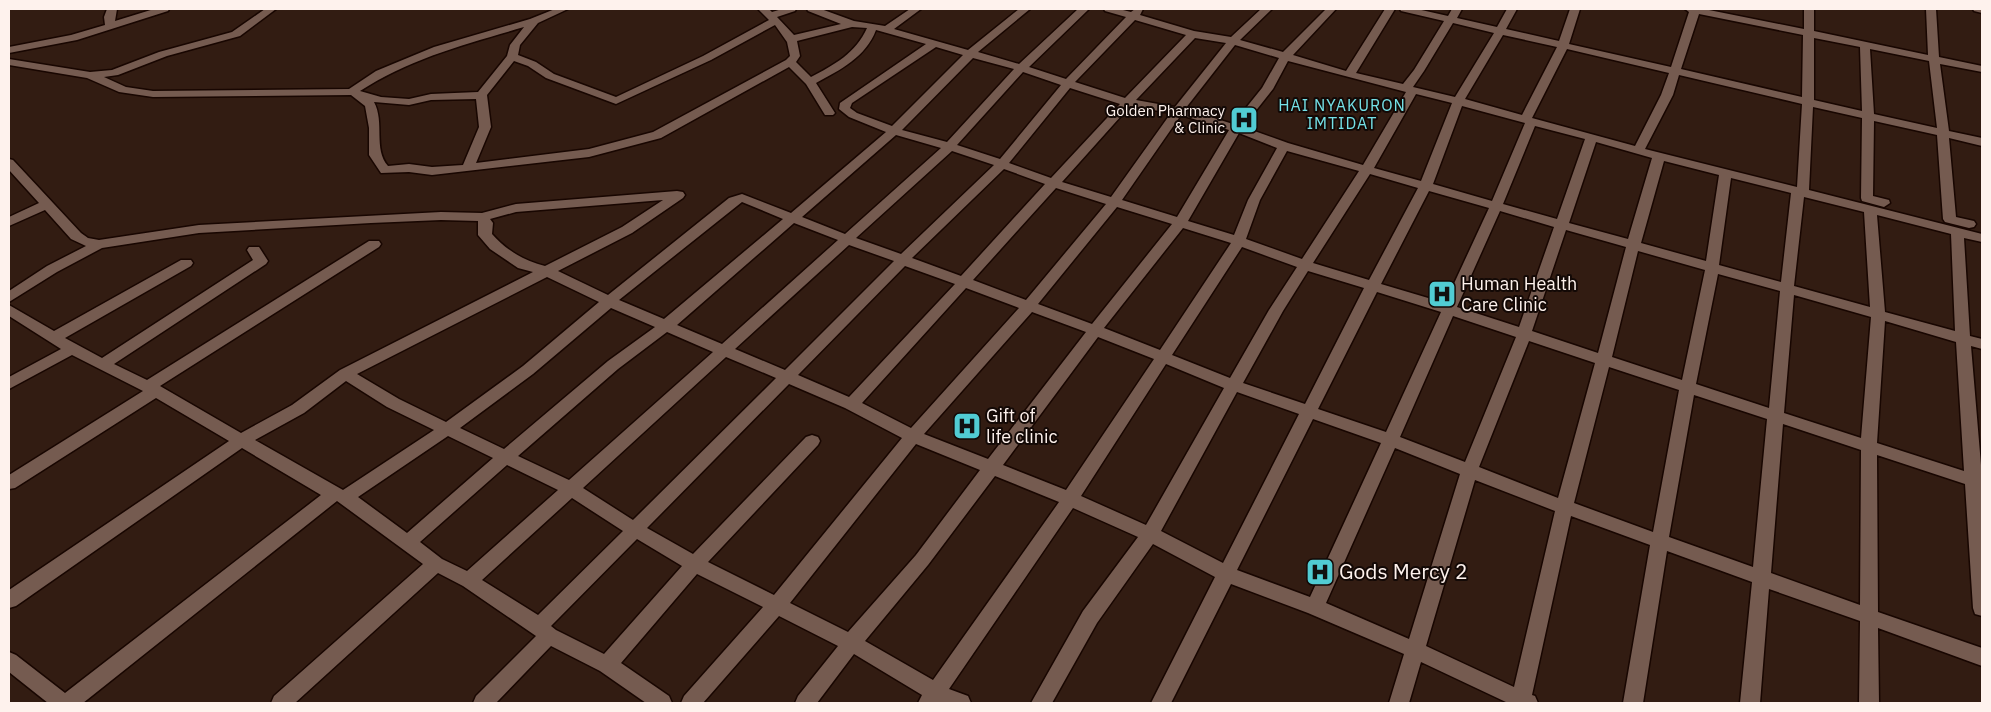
<svg xmlns="http://www.w3.org/2000/svg" width="1991" height="712" viewBox="0 0 1991 712" font-family="'IBM Plex Sans',sans-serif">
	<rect width="100%" height="100%" fill="#321c12"/>
	<g fill="none" stroke-linecap="round" stroke-linejoin="round">
		<defs>
			<path id="minor" d="M107,9H117L115,21L154,9H169L168,11L77,40L9,53V47L71,35L105,25L104,17Z
				M265,9H276L240,36L167,56L118,75L104,77L126,87L153,91L349,89L376,71L434,47L530,19L555,9H568L538,23L520,45L518,55L536,62L554,74L616,97L703,56L769,20L758,9H769L772,12L782,9H796L795,11L777,17L794,35L841,24L808,11L807,9H821L854,21L885,26L910,9H921L894,29L968,50L1019,9H1030L978,52L1019,64L1078,9H1089L1029,67L1066,79L1126,17L1105,11L1104,9H1119L1131,12L1135,9H1143L1140,15L1194,31L1231,37L1261,9H1272L1240,40L1283,52L1326,9H1336L1293,55L1346,71L1385,9H1395L1356,73L1403,84L1414,70L1444,21L1401,11L1400,9H1417L1448,16L1452,9H1462L1457,18L1497,27L1507,9H1517L1506,29L1559,41L1570,9H1580L1569,44L1671,67L1689,12L1685,9H1704L1804,29V9H1814V31L1928,55L1926,9H1936L1939,57L1982,66V72L1940,64L1949,131L1982,138V146L1949,138L1956,217L1974,221L1976,224L1974,227L1969,228L1945,222L1943,219L1937,135L1874,121L1873,196L1889,200L1890,203L1884,207L1862,201L1861,198L1862,118L1813,107L1809,190L1982,234V242L1964,238L1970,336L1982,339V349L1971,346L1982,477V616L1975,614L1973,608L1965,484L1877,455L1878,612L1982,648V666L1878,628L1879,703H1859L1860,621L1769,589L1760,703H1740L1752,582L1667,551L1643,703H1623L1650,545L1571,516L1532,695L1535,696L1538,703H1508L1421,662L1409,703H1389L1404,654L1308,613L1231,584L1171,703H1151L1215,577L1153,544L1097,623L1052,703H1031L1083,611L1138,537L1073,508L949,689L968,696L971,703H918L922,695L854,654L817,703H795L798,696L838,646L779,616L703,703H681L684,696L763,607L697,574L621,663L669,696L672,703H646L600,671L551,646L496,703H473L476,696L536,636L463,586L438,573L295,703H271L274,696L423,564L337,501L83,703H48L9,672V652L16,655L65,693L321,495L242,448L16,606L9,608V590L229,441L156,398L15,488L9,489V475L143,391L72,355L9,389V377L61,349L9,316V305L54,331L181,260H191L193,263L191,266L65,338L102,358L253,260L247,250L249,247H259L268,261L266,264L114,364L147,380L369,241H379L381,244L379,247L160,386L241,433L292,405L340,370L533,272L518,268L490,249L478,235V221L441,220L371,223L199,233L102,248L57,272L9,302V291L47,266L86,246L71,239L45,210L9,226V217L39,203L9,170V159L13,160L81,233L88,238L99,240L199,225L441,212L482,213L516,204L677,191L683,192L685,195L683,198L632,233L558,271L608,295L729,198L742,194L791,213L886,132L849,117L839,109L840,103L926,44L876,30C866,57 840,70 816,83L835,113L833,115H825L806,84L789,67L661,138L589,157L432,175L409,172L381,173L369,155V128L365,106L351,95L153,97L119,92L87,78L9,65V59L90,72L112,70L159,52L232,32ZM1699,14L1803,35L1802,97L1681,69ZM1135,20L1186,35L1125,98L1075,82ZM1453,23L1494,33L1455,97L1413,87L1424,71ZM775,25L787,42L790,56L786,60L653,132L589,149L476,163L491,127L487,95L514,61L528,66L546,78L616,104L711,60ZM524,27L510,45L507,56L478,92L431,94L409,99L381,97L360,91C410,58 467,44 524,27ZM852,27L867,28C856,53 834,65 811,77L796,62L800,56L797,41ZM1503,35L1557,47L1522,115L1465,99ZM1195,38L1226,43L1175,107L1136,100ZM1814,38L1860,47L1862,111L1814,100ZM1235,45L1279,58L1262,88L1233,124L1185,109ZM936,47L963,55L892,126L857,113L850,108L852,103ZM1567,49L1669,73L1661,95L1635,146L1532,118ZM1870,49L1929,61L1937,128L1874,114ZM973,58L1014,69L947,142L902,130ZM1288,61L1406,92L1363,165L1288,143L1243,127L1273,89ZM1023,72L1061,85L1000,159L957,145ZM1679,75L1802,104L1797,187L1645,149L1673,95ZM1070,88L1120,104L1051,178L1009,163ZM1416,94L1452,103L1421,181L1374,168ZM476,99L479,127L463,165L432,167L409,164L388,166C373,149 385,122 374,102L409,105L431,100ZM1130,106L1171,113L1111,197L1062,182ZM1462,106L1525,123L1492,201L1433,184ZM1181,115L1229,130L1177,217L1122,200ZM1535,126L1585,139L1557,219L1503,204ZM1239,133L1277,148L1248,200L1234,235L1188,221ZM896,135L941,148L845,234L802,217ZM1596,142L1652,158L1628,239L1569,223ZM952,151L994,165L901,254L856,238ZM1287,151L1359,171L1302,259L1246,239L1260,200ZM1664,161L1719,175L1706,261L1641,243ZM1004,169L1045,184L961,276L912,258ZM1370,174L1418,188L1369,280L1313,263ZM1731,178L1791,193L1781,282L1719,265ZM1056,188L1106,204L1026,300L973,280ZM1429,191L1489,208L1445,303L1381,284ZM1804,197L1864,212L1870,307L1794,286ZM663,200L622,227L545,266C524,261 506,250 492,234L493,223L490,219L516,212ZM742,202L783,219L664,319L619,300ZM1117,207L1172,224L1092,324L1038,304ZM1500,211L1554,227L1519,327L1457,307ZM1877,215L1951,234L1955,331L1885,312ZM794,223L838,240L722,344L677,325ZM1183,228L1231,243L1160,350L1104,328ZM1566,230L1626,247L1598,353L1532,331ZM849,245L894,261L785,370L735,349ZM1242,247L1297,267L1269,310L1230,378L1172,355ZM1638,251L1705,270L1682,380L1612,357ZM905,266L955,284L849,397L798,375ZM1308,271L1364,288L1305,404L1243,383L1283,311ZM1718,274L1780,291L1769,408L1696,384ZM547,277L599,302L523,366L446,422L399,399L357,374ZM966,288L1019,308L911,428L862,403ZM1377,292L1441,312L1386,432L1318,409ZM1794,295L1871,317L1861,438L1784,413ZM611,308L655,327L608,361L504,449L460,428L533,374ZM1032,312L1086,332L988,459L924,434ZM1453,316L1516,337L1465,462L1400,437ZM1885,321L1956,342L1964,471L1877,443ZM667,332L713,352L569,480L518,456L618,369ZM1098,337L1154,359L1066,490L1003,465ZM1529,341L1595,363L1558,498L1479,467ZM726,357L776,378L633,520L583,488ZM1166,364L1224,388L1146,525L1081,496ZM1609,367L1679,390L1653,532L1574,503ZM346,381L387,407L434,430L343,490L255,440L304,413ZM789,384L845,408L902,438L774,595L708,562L818,445L820,441L818,437L812,435L806,437L693,554L647,528ZM1237,392L1299,414L1223,563L1161,531ZM1694,395L1767,419L1753,567L1669,537ZM1313,419L1381,443L1310,597L1237,570ZM1783,424L1861,450L1860,605L1771,573ZM448,436L493,458L407,533L358,497ZM916,444L980,470L916,555L848,632L790,603ZM1395,448L1460,474L1409,639L1326,603ZM507,465L558,490L467,571L442,559L420,542ZM995,476L1059,502L933,680L865,641L928,565ZM1475,480L1555,511L1514,687L1426,646ZM572,498L623,531L538,615L482,580ZM637,539L682,566L604,654L556,630L551,626Z
				M1973,9H1982V13L1974,11Z"/>
		</defs>
		<use href="#minor" stroke="#180601" stroke-width="3"/>
		<use href="#minor" fill="#755b50" fill-rule="evenodd"/>
	</g>
	<defs>
		<symbol id="hospital-square" viewBox="-11 -11 22 22"><rect x="-9" y="-9" width="18" height="18" rx="4" fill="#51ccd3" stroke="#130906"/><path d="M-5-5h3v3.5h4V-5h3V5h-3V1.5h-4V5h-3Z" fill="#111"/></symbol>
	</defs>
	<g fill-rule="evenodd">
		<use href="#hospital-square" x="1228" y="104" width="32" height="32"/>
		<use href="#hospital-square" x="1426" y="278" width="32" height="32"/>
		<use href="#hospital-square" x="951" y="410" width="32" height="32"/>
		<use href="#hospital-square" x="1304" y="556" width="32" height="32"/>
	</g>
	<g text-anchor="middle" stroke-width="4" stroke-linejoin="round" paint-order="stroke">
		<g font-size="15" fill="#fef2ed" stroke="#130906" text-anchor="end">
			<text x="1225" y="116">Golden Pharmacy<tspan x="1225" dy="17">&amp; Clinic</tspan></text>
		</g>
		<g font-size="16" letter-spacing="1" fill="#75e1e7" stroke="#130906">
			<text x="1342" y="111">HAI NYAKURON<tspan x="1342" dy="18">IMTIDAT</tspan></text>
		</g>
		<g font-size="18" fill="#fef2ed" stroke="#130906" text-anchor="start">
			<text x="1461" y="290">Human Health<tspan x="1461" dy="21">Care Clinic</tspan></text>
			<text x="986" y="422">Gift of<tspan x="986" dy="21">life clinic</tspan></text>
		</g>
		<g font-size="21" fill="#fef2ed" stroke="#130906" text-anchor="start">
			<text x="1339" y="579">Gods Mercy 2</text>
		</g>
	</g>
	<rect width="1991" height="712" fill="none" stroke="#fef2ed" stroke-width="20"/>
</svg>
